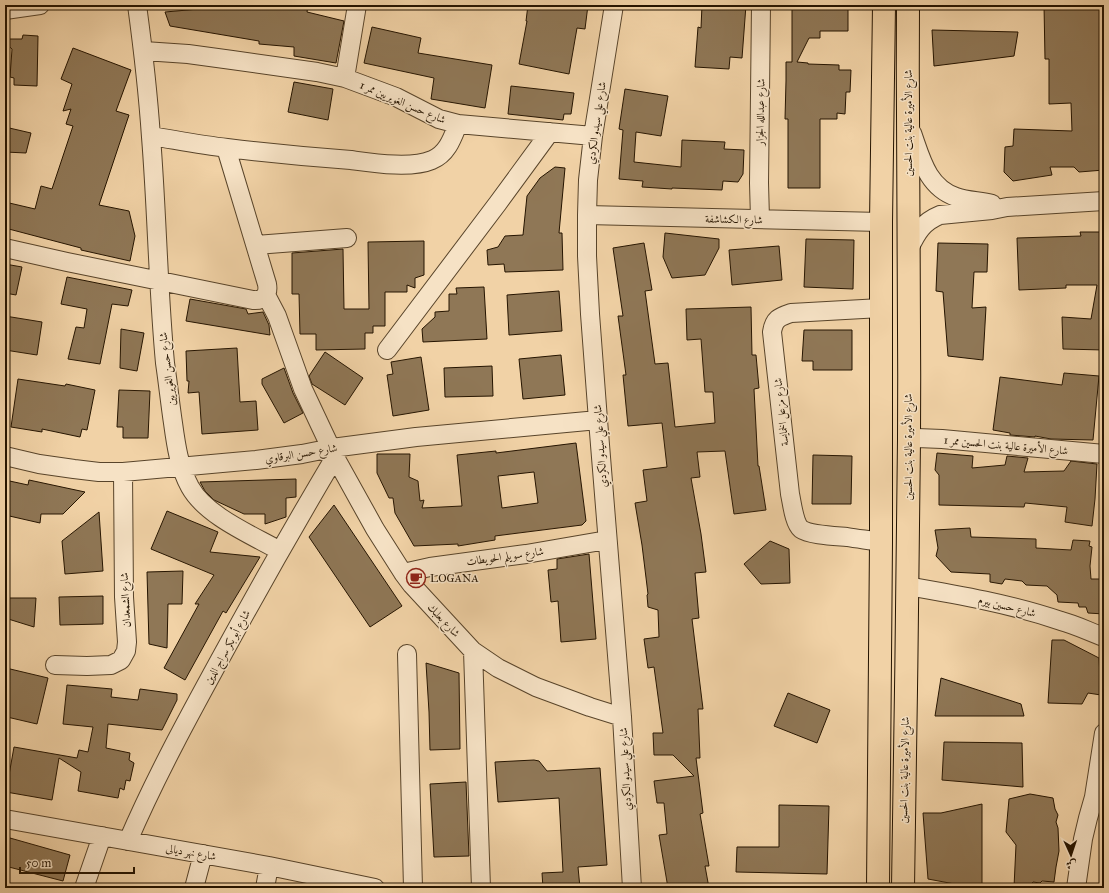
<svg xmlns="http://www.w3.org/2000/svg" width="1109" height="893" viewBox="0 0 1109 893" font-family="'IM FELL Great Primer',Amiri,serif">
	<rect width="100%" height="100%" fill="#f1d2a6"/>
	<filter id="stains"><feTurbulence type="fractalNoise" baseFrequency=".005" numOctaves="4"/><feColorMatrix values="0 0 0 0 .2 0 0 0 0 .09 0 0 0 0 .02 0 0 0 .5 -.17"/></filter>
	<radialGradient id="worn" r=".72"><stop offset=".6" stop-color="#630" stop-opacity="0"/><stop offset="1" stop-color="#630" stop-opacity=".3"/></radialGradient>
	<path fill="#8f7756" stroke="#251400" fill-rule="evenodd" d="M244,5H308L307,12L344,21L336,63L294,56V47L259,44V41L170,26L165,12Z
		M528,5H588L585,29L577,28L569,74L519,64L527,21H526Z
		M702,5H746L742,58L730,57L729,69L695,67L698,27L701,28Z
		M792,5H848V31H820V38H809L797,62L808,63V64L839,65V70H851L850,92H846L845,114L837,113V119H820V188H788V119H785L786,81V62H792Z
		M1044,5H1104V170L1079,172L1074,167H1050L1052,175L1013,181L1004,172L1005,147L1013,146L1014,129L1072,131L1071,103L1049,104V59H1045Z
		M372,27L421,38L418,53L492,65L485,108L431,99L434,78L364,63Z
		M932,30L1018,32L1014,56L934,66Z
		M23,35L38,36L37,86L14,85V78L10,77L12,49L5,43V39H22Z
		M73,48L131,70L116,111L129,115L99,205L129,211L135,236L130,261L81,250V248L5,228V202L35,209L41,186L52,189L73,126L66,124L71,109L63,111L72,84L61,79Z
		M294,82L333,89L328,120L288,112Z
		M511,86L574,93L571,114H564L563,120L508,114Z
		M625,89L668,96L661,136L636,132L634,162L681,167L682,140L725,142L724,149L744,150L743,174L738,182L723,181L722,190L672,188V189L642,187L643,181L619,179L623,130L619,129Z
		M5,127L31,133L26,153L5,152Z
		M555,167L565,168L559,233H562L563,270L505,272L504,264L488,265L487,250L498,247L505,236L523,235L527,196L540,178Z
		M1080,232H1104V350L1063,349L1062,317L1091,319L1097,285H1066V288L1019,290L1017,238L1081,236Z
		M665,233L719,239V248L705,275L672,278L663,257Z
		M806,239L854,240L853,289L804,287Z
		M424,241V275L415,278V288L407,285V292H385V326H373V333H365V349L316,350V334H300L299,294H292V253L343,249L344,309H369L368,242Z
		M644,243L652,290L645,291L655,364L668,363L675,427L715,423L713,392H705L701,339L687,340L686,309L751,307L752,355H756L759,388L754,389L758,466H759L766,510L734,514L725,451L697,452L700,477L691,478L701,534L706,572L695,573L699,618L692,619L703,709H698L700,758H696L703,813L700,814L709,866H705L709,888H668L659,835L667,834L664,803H657L654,781L694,776L673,755H654L653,733H663L654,667L648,668L644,639L659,637L658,610L648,607L647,595L648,594L642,545L635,503L647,501L643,470L667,467L662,423L628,426L623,375H626L618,316H623L613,248Z
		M938,243L988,244L987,272H974L972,308L986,307L983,360L948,356L943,292L936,291Z
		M779,246L782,280L732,285L729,250Z
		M5,264L22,267L16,295L5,293Z
		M67,277L132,290L128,306L112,304L100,364L68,359L76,327L84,328L87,309L61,304Z
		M484,287L487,339L423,342L422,329L435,317V312L449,311V294H457L456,288Z
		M559,291L562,331L509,335L507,295Z
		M190,299L246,309L248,314L263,312L269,325L270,335L186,321Z
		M5,316L42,322L37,355L5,350Z
		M121,329L144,333L137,371L120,368Z
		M804,330H852V370H813V361H802Z
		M237,348L240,402L256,401L258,430L202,434L199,392L188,393L189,381H187L186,351Z
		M325,352L363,378L345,405L312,384L309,376Z
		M561,355L565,395L523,399L519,359Z
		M421,357L429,410L393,416L387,375L393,374L391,362Z
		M492,366L493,396L445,397L444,368Z
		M284,368L293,393L303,413L284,423L262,384V379Z
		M1064,373L1099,376L1093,440L1051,439L1035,436V437L1010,435V433L993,430L1000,377L1062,385Z
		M18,379L65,386L66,384L95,390L87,430L82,429L80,437L42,429V432L11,427Z
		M119,390L150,391L148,438H123V427H117Z
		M576,443L586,521L582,525L495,536V540L458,546V544L414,546L395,513L393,498H389L377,473V454H410L409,477L418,481L420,501L424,500L422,508L462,506L457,455L496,451V453ZM534,472L538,503L502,508L498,476Z
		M937,453L973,456L972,468L1005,465L1007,456L1028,458L1024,472L1064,471L1071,461L1097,464L1095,499L1092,526L1065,522L1067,507L1025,503L1024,507L939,505V475L935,470Z
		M813,455L852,456L851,504H812Z
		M296,479V497L286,498V517L265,524V514H244L214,500L205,491L200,482Z
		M5,480L28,485L29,480L85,492L63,514H41L40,523L5,515Z
		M334,505L402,606L370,627L309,537Z
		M167,511L218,532L210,552L260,557L226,613L223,611L185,680L164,668L199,604H195L214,575L151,549Z
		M99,512L103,571L65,574L62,541Z
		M970,528L971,537L1036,539V548L1071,550L1073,540L1090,541L1089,546L1092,547L1090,566L1091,579H1104V614L1088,613L1086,607H1079L1078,603L1058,602L1057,595L1047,586L1026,585L1022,581L1005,579L1002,584L990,582V574L951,572L936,556L938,548L935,530Z
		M770,541L789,549L790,583L761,584L744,564Z
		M589,554L596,639L561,642L558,601L551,602L548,570L557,569V559Z
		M183,571L182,604H168L167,648L149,644L147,572Z
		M103,596V624L60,625L59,597Z
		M5,598H36L34,627L5,618Z
		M1052,640H1064L1099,658L1101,695L1088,693L1082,704L1048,703Z
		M426,663L459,673L460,749L430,750L429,712Z
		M6,668L48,678L37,724L7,717Z
		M941,678L1021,704L1024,716H935Z
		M67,685L112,689L111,697L138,700L140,689L177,694V700L162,730L108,724L106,748L130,753L129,760L134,763L130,781L126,780L124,790L120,788L118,798L78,791L81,772L59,758L52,800L6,792L14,747L77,758L79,750L88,752L93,727L63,724Z
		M788,693L830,710L817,743L774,726Z
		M944,742L1022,743L1023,787L942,780Z
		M534,760L539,761L547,771L600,768L607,865L578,867L580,888H543L542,873L563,872L559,798L498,802L495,762Z
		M466,782L469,856L434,857L430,784Z
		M1030,794L1053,798L1055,809L1058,815L1056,822L1058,828L1059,851L1056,867L1054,882L1042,881L1040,883L1033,882L1030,886L1014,887L1016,845L1006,832L1009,799Z
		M982,804V888H976L928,879L923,813H941Z
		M779,805L829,806L827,874L736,872L737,847H779Z
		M10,838L70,855L63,881L5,866V855Z"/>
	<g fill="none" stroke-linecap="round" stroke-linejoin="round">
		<defs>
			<path id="minor" d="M137,5C143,49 148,93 151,137C157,212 158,288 165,363C168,383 170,403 173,423C176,445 179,467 190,487C206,516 252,535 280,551
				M614,5L593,136L588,180L587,215V256L590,314L598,420L622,717L632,888
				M5,10L40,5
				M144,51L188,54L232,60L317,72L345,78L396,97L439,119L458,124L593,136
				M345,78L357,5
				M912,133C921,158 927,187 956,197C967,201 981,201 992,204
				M151,136C176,140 201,145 227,148C268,153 309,157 351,160C373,163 411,169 432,160C447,154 452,139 458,124
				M587,215L881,222
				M760,219L759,183L761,5
				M256,245L347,238
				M5,248L67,262L253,300C263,301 269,295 267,284L226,148
				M909,249C917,232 923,222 940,215L992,210L1007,207L1104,201
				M266,295L277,316L303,389L335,457L375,529L403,573L412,585L473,651L498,668L536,687L590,707L622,717
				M881,308L791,313C779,317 774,319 772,332L790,494C792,503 794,523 801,529C809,535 836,536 847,537C858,539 870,540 881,542
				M387,350L498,203L550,132
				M909,440L917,438L942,439L1104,454
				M5,456L39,464L74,469L99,472H123L256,460L302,454L332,448L416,437L598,420
				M403,573L430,567L526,554L607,540
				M907,586C959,595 1011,604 1061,621C1076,625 1090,632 1104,637
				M473,651L481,888
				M407,654L413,888
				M55,665L87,666L111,665L121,660L126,651L127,642L124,597L123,472
				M5,819L269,866L375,888
				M128,841C156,776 190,714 224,652C260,586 297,521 335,457
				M84,888L102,836
				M194,888L203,854
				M265,888L269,866
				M1076,888L1083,839L1088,818L1094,797L1104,733"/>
			<path id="major" d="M878,888L881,542V222L884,5
				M903,888C905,739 908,589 909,440C910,295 907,150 908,5"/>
		</defs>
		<use href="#minor" stroke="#58442a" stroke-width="20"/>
		<use href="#major" stroke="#251400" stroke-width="24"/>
		<use href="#minor" stroke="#f6e2c5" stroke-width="18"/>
		<use href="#major" stroke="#f1d2a6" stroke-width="22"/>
	</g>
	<defs>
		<symbol id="cafe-ring" viewBox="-11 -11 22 22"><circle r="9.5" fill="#f6e2c5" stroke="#8f2418" stroke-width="1.5"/><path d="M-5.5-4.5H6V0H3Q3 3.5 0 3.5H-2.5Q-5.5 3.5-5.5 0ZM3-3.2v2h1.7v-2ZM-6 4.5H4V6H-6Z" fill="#8f2418"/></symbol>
	</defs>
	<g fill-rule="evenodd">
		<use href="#cafe-ring" x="405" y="567" width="22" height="22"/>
	</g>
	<g text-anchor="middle" stroke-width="3" stroke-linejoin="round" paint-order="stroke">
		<g font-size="11" fill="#251400" stroke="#f6e2c5">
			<text transform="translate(403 102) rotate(23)" y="4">شارع حسن الغويريين ممر 1</text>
			<text transform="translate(760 112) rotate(-89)" y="4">شارع عبدالله الجزار</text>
			<text transform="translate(596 123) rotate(-82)" y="4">شارع علي سيدو الكردي</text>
			<text transform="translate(908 123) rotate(-90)" y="4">شارع الأميرة عالية بنت الحسين</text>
			<text transform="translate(734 219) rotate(1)" y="4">شارع الكشاشفة</text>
			<text transform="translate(167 369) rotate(-97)" y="4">شارع حسن الغويريين</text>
			<text transform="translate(781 412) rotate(-96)" y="4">شارع مزعل الخمايسة</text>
			<text transform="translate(1006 445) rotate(5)" y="4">شارع الأميرة عالية بنت الحسين ممر 1</text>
			<text transform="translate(600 446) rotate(-94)" y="4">شارع علي سيدو الكردي</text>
			<text transform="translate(908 447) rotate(-90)" y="4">شارع الأميرة عالية بنت الحسين</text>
			<text transform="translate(301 453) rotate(-9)" y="4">شارع حسن البرقاوي</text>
			<text transform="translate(505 556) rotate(-8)" y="4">شارع سويلم الحويطات</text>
			<text transform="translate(125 600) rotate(-93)" y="4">شارع الشمعدان</text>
			<text transform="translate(1007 606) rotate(14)" y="4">شارع حسين بيرم</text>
			<text transform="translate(444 620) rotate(47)" y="4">شارع بعلبك</text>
			<text transform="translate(227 647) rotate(-61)" y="4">شارع أبو بكر سراج الدين</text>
			<text transform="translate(625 769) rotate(-93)" y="4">شارع علي سيدو الكردي</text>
			<text transform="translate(904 770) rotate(-89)" y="4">شارع الأميرة عالية بنت الحسين</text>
			<text transform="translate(191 852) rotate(10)" y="4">شارع نهر ديالى</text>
		</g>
		<g font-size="11" fill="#251400" stroke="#f6e2c5" text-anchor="start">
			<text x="430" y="582">LOGANA</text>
		</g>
	</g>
	<rect width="1109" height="893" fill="none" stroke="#f1d2a6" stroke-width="20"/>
	<rect x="6" y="6" width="1097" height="881" fill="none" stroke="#251400" stroke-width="2"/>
	<rect x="10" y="10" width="1089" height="873" fill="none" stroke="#251400"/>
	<g transform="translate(1071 855) rotate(177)" stroke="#f6e2c5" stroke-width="3" paint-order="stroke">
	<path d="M0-3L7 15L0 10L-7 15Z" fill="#251400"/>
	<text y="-6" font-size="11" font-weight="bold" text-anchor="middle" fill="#251400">ش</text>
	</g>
	<path d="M20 867v6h114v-6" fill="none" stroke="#251400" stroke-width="2"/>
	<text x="26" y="867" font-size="12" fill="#251400" stroke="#f6e2c5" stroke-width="3" paint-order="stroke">50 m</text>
	<rect width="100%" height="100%" filter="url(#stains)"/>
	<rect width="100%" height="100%" fill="url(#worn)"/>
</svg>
